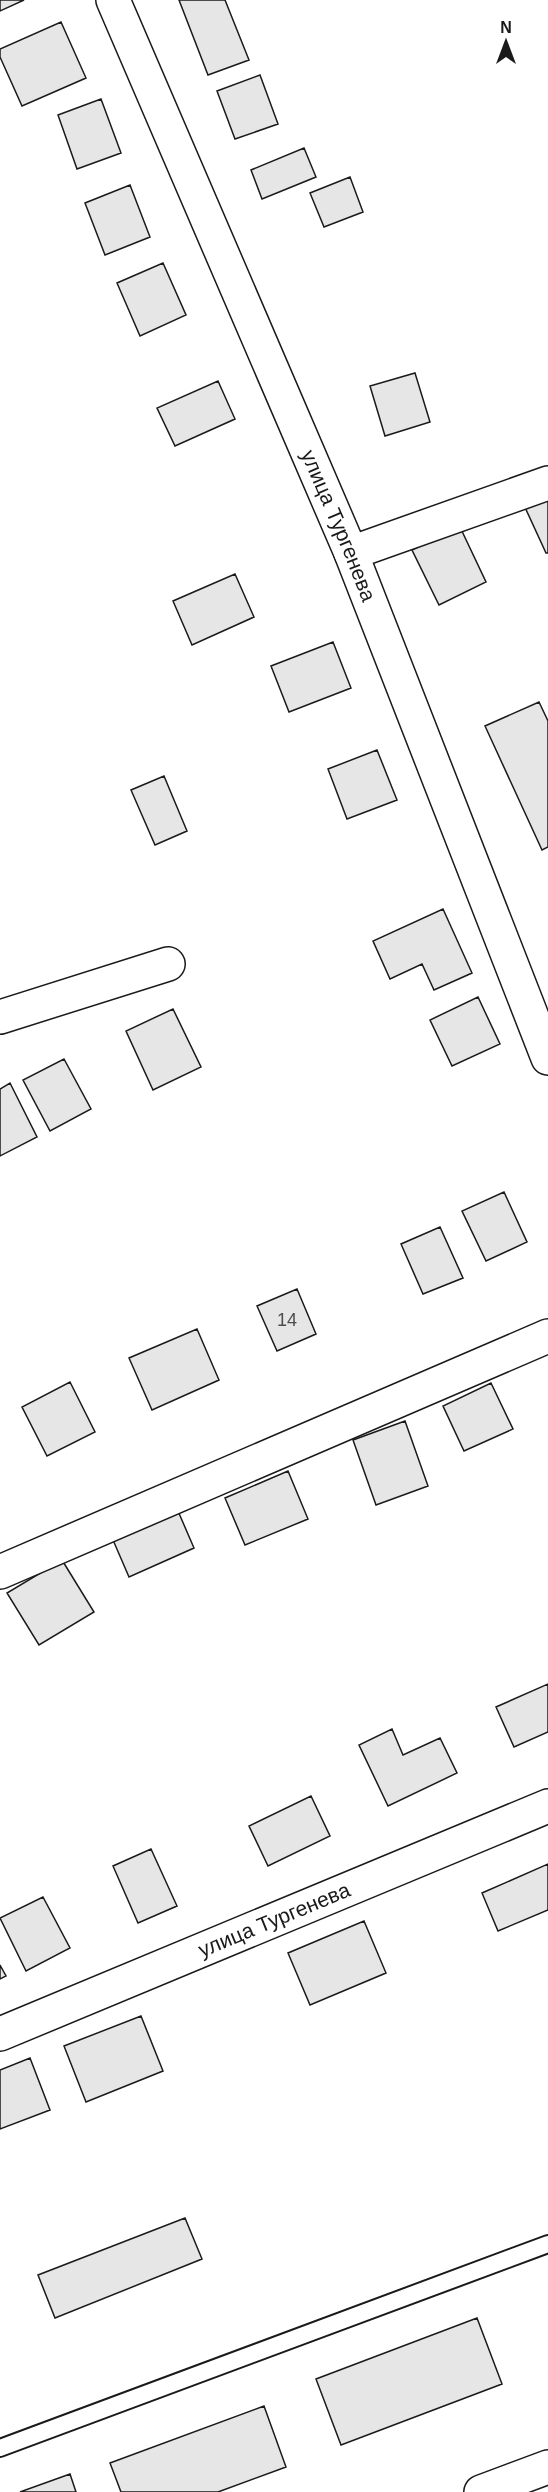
<svg xmlns="http://www.w3.org/2000/svg" width="548" height="2492" viewBox="0 0 548 2492" font-family="Arial,sans-serif">
	<rect width="100%" height="100%" fill="#fff"/>
	<path fill="#e6e6e6" stroke="#1a1a1a" stroke-width="1.5" d="M0,0H24L0,11Z
		M179,0H225L249,60L208,75Z
		M61,22L86,78L22,106L0,57V49Z
		M260,75L278,124L235,139L217,91Z
		M101,99L121,153L77,169L58,115Z
		M304,148L316,177L262,199L251,170Z
		M350,177L363,212L324,227L310,193Z
		M130,185L150,237L105,255L85,203Z
		M163,263L186,315L140,336L117,283Z
		M415,373L430,422L385,436L370,386Z
		M218,381L235,419L175,446L157,408Z
		M548,492V553H546L523,503Z
		M460,527L486,582L439,605L412,550Z
		M235,574L254,617L192,645L173,601Z
		M333,642L351,688L289,712L271,666Z
		M539,702L548,721V847L542,850L485,726Z
		M377,750L397,800L347,819L328,769Z
		M164,776L187,831L155,845L131,790Z
		M443,909L472,973L434,990L422,964L390,979L373,941Z
		M478,997L500,1044L452,1066L430,1020Z
		M173,1009L201,1067L153,1090L126,1031Z
		M64,1059L91,1109L50,1131L23,1080Z
		M10,1083L37,1137L0,1156V1089Z
		M504,1192L527,1242L486,1261L462,1211Z
		M440,1227L463,1278L423,1294L401,1244Z
		M297,1289L316,1334L277,1351L257,1306Z
		M197,1329L219,1380L152,1410L129,1358Z
		M70,1382L95,1432L47,1456L22,1407Z
		M491,1383L513,1429L464,1451L443,1406Z
		M405,1421L428,1486L376,1505L353,1440Z
		M288,1471L308,1519L245,1545L225,1498Z
		M178,1511L194,1548L129,1577L113,1540Z
		M62,1560L94,1612L39,1645L7,1593Z
		M548,1684V1732L514,1747L496,1707Z
		M392,1729L403,1755L440,1738L457,1773L388,1806L359,1745Z
		M311,1796L330,1836L268,1866L249,1826Z
		M151,1849L177,1906L138,1923L113,1866Z
		M548,1864V1910L498,1931L482,1893Z
		M43,1897L70,1948L26,1971L0,1918Z
		M364,1921L386,1973L310,2005L288,1953Z
		M0,1965L6,1976L0,1979Z
		M141,2016L163,2071L86,2102L64,2046Z
		M30,2058L50,2110L0,2129V2070Z
		M185,2218L202,2259L55,2318L38,2275Z
		M477,2318L502,2384L341,2445L316,2379Z
		M264,2406L286,2467L218,2492H121L110,2463Z
		M70,2474L76,2492H20Z"/>
	<g fill="none" stroke-linecap="round" stroke-linejoin="round">
		<defs>
			<path id="lane" d="M0,2448L548,2244"/>
			<g id="street">
				<path id="s1" d="M113,0L351,553L548,1058"/>
				<path d="M351,553L548,483"/>
				<path d="M0,1017L168,964"/>
				<path d="M0,1572L548,1336"/>
				<path id="s2" d="M0,2034L548,1806"/>
			</g>
			<path id="secondary" d="M481,2492L548,2467"/>
		</defs>
		<use href="#lane" stroke="#1a1a1a" stroke-width="20"/>
		<use href="#street" stroke="#1a1a1a" stroke-width="36"/>
		<use href="#secondary" stroke="#1a1a1a" stroke-width="36"/>
		<use href="#lane" stroke="#fff" stroke-width="16"/>
		<use href="#street" stroke="#fff" stroke-width="33"/>
		<use href="#secondary" stroke="#fff" stroke-width="33"/>
	</g>
	<g text-anchor="middle" stroke-width="4.5" stroke-linejoin="round" paint-order="stroke">
		<g font-size="18" fill="#4d4d4d">
			<text x="287" y="1326">14</text>
		</g>
		<g font-size="21" fill="#1a1a1a" stroke="#fff">
			<text dy="7" stroke="none"><textPath href="#s1" startOffset="572">улица Тургенева</textPath></text>
			<text dy="7" stroke="none"><textPath href="#s2" startOffset="297">улица Тургенева</textPath></text>
		</g>
	</g>
	<g transform="translate(506 42)" stroke="#ffffff" stroke-width="4.5" paint-order="stroke">
	<path d="M0-4.5L10 22L0 15L-10 22Z" fill="#1a1a1a"/>
	<text y="-9" font-size="16" font-weight="bold" text-anchor="middle" fill="#1a1a1a">N</text>
	</g>
</svg>
